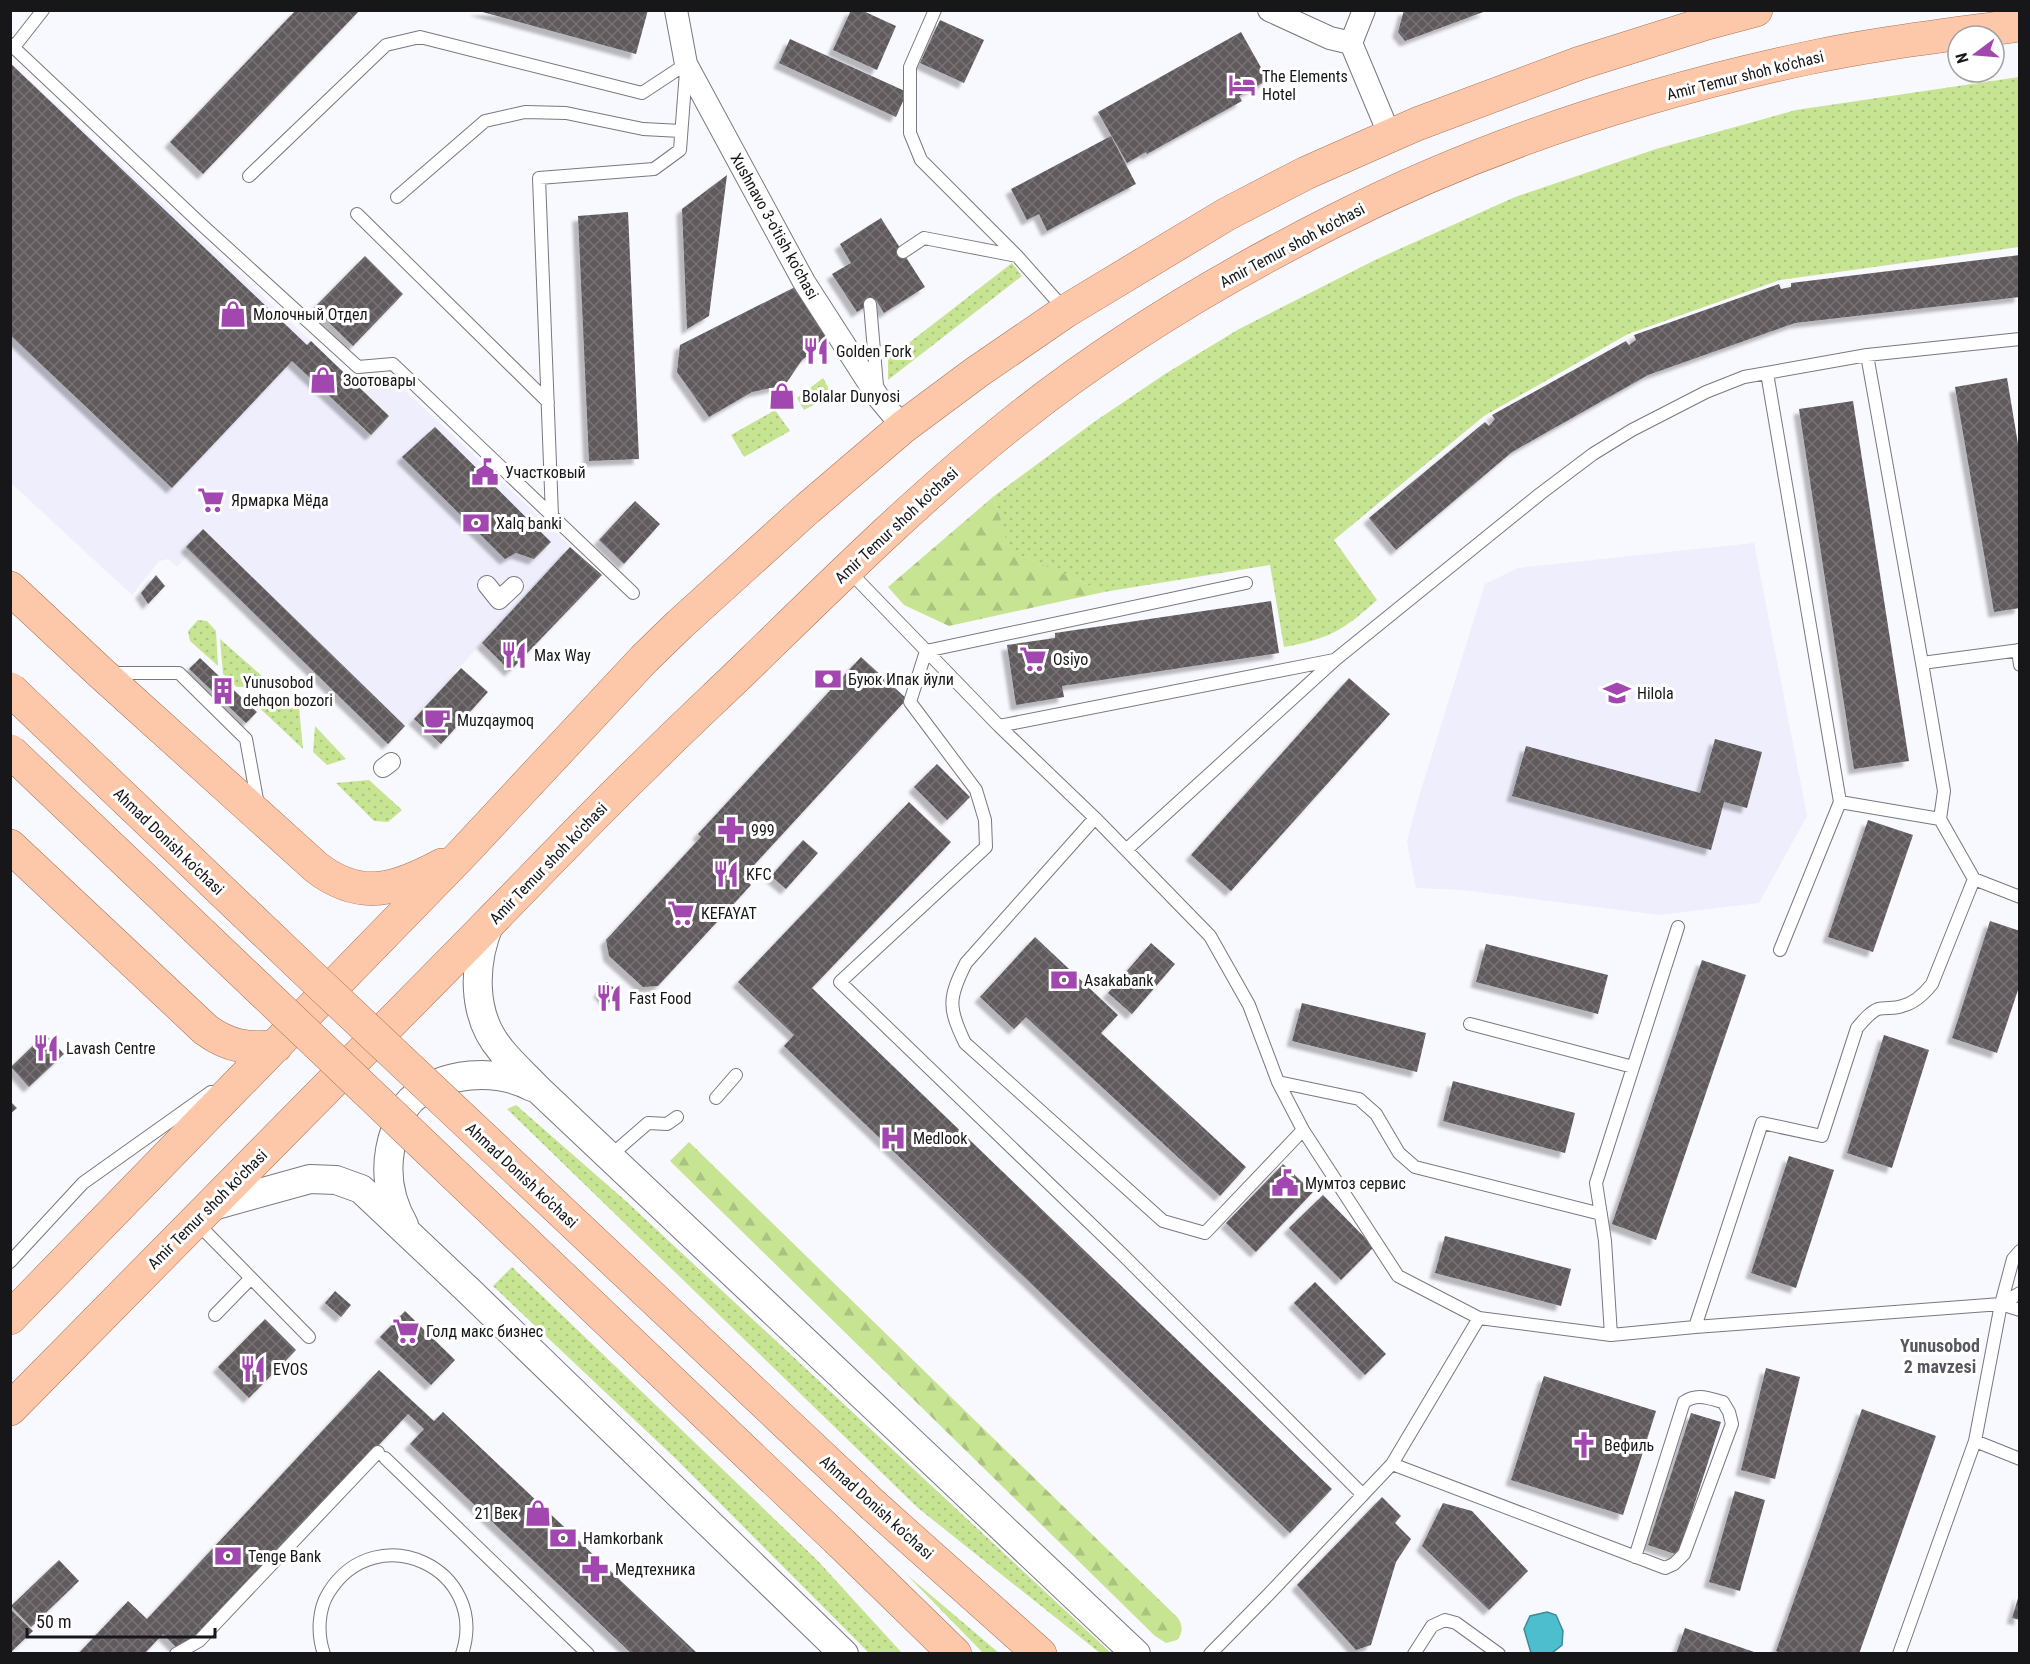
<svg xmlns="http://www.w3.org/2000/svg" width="2030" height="1664" viewBox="0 0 2030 1664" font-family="'Roboto Condensed',sans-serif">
	<defs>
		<pattern id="grass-dots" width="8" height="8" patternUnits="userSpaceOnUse" patternTransform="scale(1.5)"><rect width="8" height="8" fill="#c7e493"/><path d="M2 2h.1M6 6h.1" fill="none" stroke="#aac37e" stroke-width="1.8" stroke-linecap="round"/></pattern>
		<pattern id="forest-firs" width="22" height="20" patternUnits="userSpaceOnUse" patternTransform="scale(1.5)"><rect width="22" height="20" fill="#c7e493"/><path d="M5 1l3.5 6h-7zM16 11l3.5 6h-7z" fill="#aac37e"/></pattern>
		<pattern id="building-cross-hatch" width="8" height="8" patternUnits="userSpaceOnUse" patternTransform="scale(1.5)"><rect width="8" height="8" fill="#615a5d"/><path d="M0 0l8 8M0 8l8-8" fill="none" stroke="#777274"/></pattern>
		<filter id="shadow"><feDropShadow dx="-5.5" dy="5.5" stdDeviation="1.5" flood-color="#0004"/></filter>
	</defs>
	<rect width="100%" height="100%" fill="#f8f8ff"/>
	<path fill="#eeeefd" d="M10,62L311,341L362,392L396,382L571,547L388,744L190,553L177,567L168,559L159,561L132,595L11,483Z
		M1754,543L1807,816L1759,903L1659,915L1464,890L1416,888L1407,842L1417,803L1485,584L1518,568Z"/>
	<path fill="url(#grass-dots)" d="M2019,77V247L1780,280L1628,334L1484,416L1334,540L1377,600C1344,630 1329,639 1284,647L1270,565L1104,592L1008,550L994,496L1094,422L1165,374L1239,329L1375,260L1515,197L1656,149L1796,110Z
		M1012,263L1022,276L888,380V359Z
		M823,378L832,395L804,410L797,398Z
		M775,410L790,431L744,457L731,435Z
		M198,620L207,621L216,631L218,666L190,641L188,631Z
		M220,639L272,685L237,687L223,674Z
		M287,697L299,708L303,749L250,699Z
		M315,726L346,759L327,765L313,752Z
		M369,780L402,810L388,822L374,821L336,783Z
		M516,1105L627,1202L1111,1653H1100L918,1508L507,1109Z
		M512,1267L818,1561L902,1653H869L676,1459L493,1286Z
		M906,1574L999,1653H983Z"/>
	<path fill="url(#forest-firs)" d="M994,496L1009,550L1104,592L949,626L904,605L888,587Z
		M689,1142L1178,1618C1183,1626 1183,1633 1177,1640L1166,1643L1155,1636L670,1161Z"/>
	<path fill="#4dbece" stroke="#3d8c98" stroke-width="1.5" d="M1547,1612L1556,1615L1563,1631L1562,1645L1552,1653H1531L1524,1629L1530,1616Z"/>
	<path fill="url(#building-cross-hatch)" filter="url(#shadow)" d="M296,10H360L203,174L170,142Z
		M475,10H648L636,54Z
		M851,10H861L896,26L877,70L833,50Z
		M1404,10H1485L1486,11L1405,41L1398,32Z
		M940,20L984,40L964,83L920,63Z
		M1241,32L1268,80L1239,96L1242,101L1147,154L1146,152L1127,163L1098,112Z
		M790,39L907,92L896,117L779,63Z
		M10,63L307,345L311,341L389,416L371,435L292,361L172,488L10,335Z
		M1111,136L1136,184L1047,231L1039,214L1027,220L1011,189Z
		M727,175L709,316L687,329L682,209Z
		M628,212L639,459L589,461L578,216Z
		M881,218L925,287L884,313L876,300L857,312L832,274L851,263L840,244Z
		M2020,255V297L1795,323L1648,375L1512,452L1396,550L1369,518L1485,422L1489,426L1495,419L1492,415L1626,341L1629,345L1636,340L1634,335L1779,284L1781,289L1791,287V283Z
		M365,256L403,294L353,346L314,308Z
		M801,284L831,338L802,360L785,385L752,392L709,417L677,372L680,345Z
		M2007,378L2020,456V608L1994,612L1955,387Z
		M1853,401L1909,761L1854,769L1799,409Z
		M435,427L551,542L534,559L516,553L505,559L402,457Z
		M635,501L660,524L624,564L599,540Z
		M203,529L405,726L388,744L186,547Z
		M570,547L602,575L510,671L482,643Z
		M156,575L165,586L148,604L141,593Z
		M1271,601L1279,653L1062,686L1064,697L1016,705L1007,645L1055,638V633Z
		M861,657L907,699L743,877L751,885L658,986L643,987L609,956L606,940L701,837L698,834Z
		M200,658L257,712L246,723L189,669Z
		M461,668L488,692L441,744L414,719Z
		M1349,678L1390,714L1231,891L1191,855Z
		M1715,739L1762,752L1747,808L1724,802L1711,850L1512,796L1526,746L1700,793Z
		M937,764L970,797L947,820L914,787Z
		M909,802L951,842L812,988L1332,1489L1290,1533L784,1046L794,1035L738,982Z
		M1868,820L1913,835L1873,952L1828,937Z
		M803,840L818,853L786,889L771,876Z
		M1990,921L2020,931V984L1997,1053L1952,1038Z
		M1035,937L1118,1015L1101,1033L1246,1167L1220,1196L1026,1017L1014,1029L980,997Z
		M1151,943L1175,964L1132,1014L1108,993Z
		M1486,944L1608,975L1598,1014L1476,982Z
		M1702,960L1746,975L1656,1240L1612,1224Z
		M607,982L619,992L609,1003L599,992Z
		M1302,1003L1426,1033L1417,1072L1292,1041Z
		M45,1034L64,1054L29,1087L11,1067Z
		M1884,1035L1929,1050L1892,1168L1847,1153Z
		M1453,1081L1575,1113L1565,1153L1443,1121Z
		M10,1101L17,1108L10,1114Z
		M1789,1156L1834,1170L1796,1288L1751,1273Z
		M1283,1164L1313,1192L1256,1252L1226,1223Z
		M1323,1195L1374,1247L1341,1280L1289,1228Z
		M1445,1236L1571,1269L1561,1306L1435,1273Z
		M1315,1282L1386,1354L1365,1375L1294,1303Z
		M335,1291L351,1305L341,1317L325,1303Z
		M405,1311L455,1360L431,1385L380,1337Z
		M265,1319L296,1350L249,1398L218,1367Z
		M1766,1368L1800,1377L1775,1479L1741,1470Z
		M379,1370L434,1421L443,1412L698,1654H632L410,1444L424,1429L408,1414L183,1654L163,1634L144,1654H78L128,1601L147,1619Z
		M1544,1376L1656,1411L1623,1515L1511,1480Z
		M1862,1409L1936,1436L1859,1654H1783L1776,1651Z
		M1691,1413L1721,1422L1678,1555L1648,1545Z
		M1735,1491L1765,1500L1740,1591L1709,1582Z
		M1382,1497L1401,1516L1395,1523L1411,1539L1396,1562L1371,1645L1356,1650L1297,1585Z
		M1443,1503L1472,1511L1528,1571L1489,1610L1422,1546Z
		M59,1560L79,1581L31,1627L11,1606Z
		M2019,1595H2020V1620L2012,1618Z
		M10,1609L33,1631L10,1653Z
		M1685,1628L1757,1653V1654H1676Z"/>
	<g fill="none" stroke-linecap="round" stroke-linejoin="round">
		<defs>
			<path id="service" d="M935,10L910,67V133L921,160L1017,256L1065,310
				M10,44L201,224L358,367L393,364L633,593
				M14,47L43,10
				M249,176L386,45L420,37L642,93L686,64
				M397,197L485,121L525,112L566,113L643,129L681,131
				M357,214L548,402
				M903,252L924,238L1017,256
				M870,304L877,386
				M1867,355L1922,663
				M1767,373L1840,802L1780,950
				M552,516L539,178L654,169L680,150L686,71
				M848,570L999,726L1095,818L1210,936L1249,1005L1278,1082L1303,1130L1398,1276L1479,1318
				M1246,583L926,651L910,702L976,790L985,820L986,847L840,982L1123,1255L1363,1495
				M2018,650L2020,665
				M109,673H179L246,739L258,805
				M999,726L1334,660
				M1840,802L1940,819L1974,879L2020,897
				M1095,818L966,963C948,998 948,1008 965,1043L1163,1221L1205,1233L1303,1130
				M1940,819L1944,791L1922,663L2020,650
				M1126,850L1336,659L1540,494L1593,454L1632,430L1706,392L1744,377L1867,355L2020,339
				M1470,1024L1633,1067
				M1278,1082L1359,1099L1376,1114L1399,1153L1415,1167L1601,1214
				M716,1098L736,1075
				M610,1156L648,1123L667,1124L677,1117
				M196,1222L309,1337
				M2020,1251L2013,1259L2001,1304L1975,1441L2020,1459
				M10,1262L83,1183L211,1092
				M2001,1304L2020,1293
				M215,1315L251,1278
				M1695,1327L1762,1123L1822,1136L1857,1028C1863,1021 1870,1012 1878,1009C1886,1007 1895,1009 1902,1006C1915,1003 1924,994 1932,984L1974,879
				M1611,1335L1695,1327L2001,1304L2020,1310
				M385,1458L588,1654
				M1392,1464L1665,1568L1674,1564L1684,1554L1732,1424L1729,1412L1723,1402C1708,1398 1697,1393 1684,1402L1635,1557
				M176,1654L199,1641L378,1452
				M324,1654C317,1634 318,1609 329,1592C377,1516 490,1569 462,1654
				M1210,1654L1269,1594L1392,1464L1479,1318L1611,1335L1605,1241L1596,1183L1678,927
				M1414,1654L1432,1626L1445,1620L1456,1623L1499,1654
				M1899,1654L1975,1441"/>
			<path id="pedestrian" d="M487,585L499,600L514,586
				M383,768L391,762"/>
			<path id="minor" d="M676,10L686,64L804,282L878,397L903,427
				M1269,10L1330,38L1351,43L1364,10
				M1351,43L1390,136"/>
			<path id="tertiary" d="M490,923C473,963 471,1015 501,1050C513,1065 527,1077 540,1091L1136,1654
				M209,1207L310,1179L336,1180L361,1189L469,1291L844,1654
				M404,1225C386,1194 384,1161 396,1128C399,1118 404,1107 411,1100C443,1071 496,1068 532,1087"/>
			<path id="primary" d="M10,588L101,673L317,868C362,902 397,889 442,865
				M10,846L206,1030C228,1046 249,1050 276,1046
				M10,1318L462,854L644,659L680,624L807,509L903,427L977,372L1066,311L1227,214L1306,173L1417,124L1580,63L1707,23L1756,10
				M10,1409C172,1244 335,1081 496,916C546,865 595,813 646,764C682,728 719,694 755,659C839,577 923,494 1015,421C1110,345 1225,276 1334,221C1483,145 1645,93 1808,58C1878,43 1949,35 2020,25
				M874,1506L1040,1654
				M839,1541L955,1654"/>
		</defs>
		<use href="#service" stroke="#78787f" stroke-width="14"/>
		<use href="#pedestrian" stroke="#78787f" stroke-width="20"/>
		<use href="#minor" stroke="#78787f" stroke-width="24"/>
		<use href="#tertiary" stroke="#78787f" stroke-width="30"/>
		<use href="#primary" stroke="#ac7352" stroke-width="34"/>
		<use href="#service" stroke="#fff" stroke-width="12"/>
		<use href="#pedestrian" stroke="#fff" stroke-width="18"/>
		<use href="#minor" stroke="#fff" stroke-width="22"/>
		<use href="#tertiary" stroke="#fff" stroke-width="28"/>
		<use href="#primary" stroke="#fdc8a9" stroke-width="33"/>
		<defs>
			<path id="primary-bridge" d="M10,689L308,973L874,1506
				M10,751L839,1541"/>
		</defs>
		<use href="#primary-bridge" stroke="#ac7352" stroke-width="34" stroke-linecap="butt"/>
		<use href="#primary-bridge" stroke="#fdc8a9" stroke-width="33"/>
	</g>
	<defs>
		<symbol id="hotel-bare" viewBox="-9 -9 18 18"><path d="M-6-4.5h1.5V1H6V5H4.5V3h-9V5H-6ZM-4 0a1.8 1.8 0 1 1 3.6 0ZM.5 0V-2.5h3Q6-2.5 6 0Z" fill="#a246b0" stroke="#fff" stroke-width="2.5" paint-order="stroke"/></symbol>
		<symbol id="shop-bare" viewBox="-9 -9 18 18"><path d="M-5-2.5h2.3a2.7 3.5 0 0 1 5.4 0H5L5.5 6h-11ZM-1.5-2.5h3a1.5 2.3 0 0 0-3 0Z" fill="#a246b0" stroke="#fff" stroke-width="2.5" paint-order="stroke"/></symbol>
		<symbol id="restaurant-bare" viewBox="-9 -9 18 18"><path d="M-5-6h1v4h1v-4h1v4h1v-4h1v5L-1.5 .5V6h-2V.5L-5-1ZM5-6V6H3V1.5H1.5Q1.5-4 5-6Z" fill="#a246b0" stroke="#fff" stroke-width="2.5" paint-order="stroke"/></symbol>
		<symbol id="civic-bare" viewBox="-9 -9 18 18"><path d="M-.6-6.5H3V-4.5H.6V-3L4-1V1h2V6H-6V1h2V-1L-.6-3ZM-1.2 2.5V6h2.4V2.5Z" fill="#a246b0" stroke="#fff" stroke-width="2.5" paint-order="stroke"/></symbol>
		<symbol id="supermarket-bare" viewBox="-9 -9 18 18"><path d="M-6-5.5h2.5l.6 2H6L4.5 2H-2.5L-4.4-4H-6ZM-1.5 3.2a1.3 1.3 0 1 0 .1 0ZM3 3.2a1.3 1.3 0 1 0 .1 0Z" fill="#a246b0" stroke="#fff" stroke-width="2.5" paint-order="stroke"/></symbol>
		<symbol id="bank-bare" viewBox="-9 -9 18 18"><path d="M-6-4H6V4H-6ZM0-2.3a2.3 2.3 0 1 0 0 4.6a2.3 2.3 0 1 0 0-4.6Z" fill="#a246b0" stroke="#fff" stroke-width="2.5" paint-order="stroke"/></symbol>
		<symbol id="building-bare" viewBox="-9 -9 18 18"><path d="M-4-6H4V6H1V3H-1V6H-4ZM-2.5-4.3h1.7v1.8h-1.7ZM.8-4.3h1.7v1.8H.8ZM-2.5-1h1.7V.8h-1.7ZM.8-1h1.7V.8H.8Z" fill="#a246b0" stroke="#fff" stroke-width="2.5" paint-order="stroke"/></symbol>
		<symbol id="school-bare" viewBox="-9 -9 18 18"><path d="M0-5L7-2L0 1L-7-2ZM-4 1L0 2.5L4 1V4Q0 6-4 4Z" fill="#a246b0" stroke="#fff" stroke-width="2.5" paint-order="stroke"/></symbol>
		<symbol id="cafe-bare" viewBox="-9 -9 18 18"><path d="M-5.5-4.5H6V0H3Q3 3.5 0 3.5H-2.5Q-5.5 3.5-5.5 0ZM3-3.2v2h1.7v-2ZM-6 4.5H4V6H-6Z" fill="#a246b0" stroke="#fff" stroke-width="2.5" paint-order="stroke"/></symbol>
		<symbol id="pharmacy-bare" viewBox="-9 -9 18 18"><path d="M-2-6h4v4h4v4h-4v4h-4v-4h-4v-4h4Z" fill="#a246b0" stroke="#fff" stroke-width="2.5" paint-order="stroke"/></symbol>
		<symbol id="hospital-bare" viewBox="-9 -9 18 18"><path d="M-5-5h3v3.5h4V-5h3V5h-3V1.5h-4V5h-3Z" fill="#a246b0" stroke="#fff" stroke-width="2.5" paint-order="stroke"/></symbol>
		<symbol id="church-bare" viewBox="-9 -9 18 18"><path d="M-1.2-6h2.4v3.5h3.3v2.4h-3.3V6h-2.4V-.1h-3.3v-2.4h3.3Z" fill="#a246b0" stroke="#fff" stroke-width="2.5" paint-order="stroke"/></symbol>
	</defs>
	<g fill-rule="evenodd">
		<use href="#hotel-bare" x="1223" y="66" width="38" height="38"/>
		<use href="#shop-bare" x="214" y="295" width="38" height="38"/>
		<use href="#restaurant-bare" x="797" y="332" width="38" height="38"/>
		<use href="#shop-bare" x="304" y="361" width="38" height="38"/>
		<use href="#shop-bare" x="763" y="377" width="38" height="38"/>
		<use href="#civic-bare" x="466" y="453" width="38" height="38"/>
		<use href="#supermarket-bare" x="192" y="481" width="38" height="38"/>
		<use href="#bank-bare" x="457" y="504" width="38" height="38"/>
		<use href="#restaurant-bare" x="495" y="636" width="38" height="38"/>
		<use href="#supermarket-bare" x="1014" y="640" width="38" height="38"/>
		<use href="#bank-bare" x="809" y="660" width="38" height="38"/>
		<use href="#building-bare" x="204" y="672" width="38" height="38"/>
		<use href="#school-bare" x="1598" y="674" width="38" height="38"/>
		<use href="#cafe-bare" x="418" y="701" width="38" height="38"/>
		<use href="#pharmacy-bare" x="712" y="811" width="38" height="38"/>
		<use href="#restaurant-bare" x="707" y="855" width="38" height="38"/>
		<use href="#supermarket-bare" x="662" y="894" width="38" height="38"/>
		<use href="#bank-bare" x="1045" y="961" width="38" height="38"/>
		<use href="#restaurant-bare" x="590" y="979" width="38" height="38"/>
		<use href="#restaurant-bare" x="27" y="1029" width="38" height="38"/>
		<use href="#hospital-bare" x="874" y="1119" width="38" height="38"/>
		<use href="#civic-bare" x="1266" y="1164" width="38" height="38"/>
		<use href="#supermarket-bare" x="387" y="1312" width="38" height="38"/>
		<use href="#restaurant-bare" x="234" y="1350" width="38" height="38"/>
		<use href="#church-bare" x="1565" y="1426" width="38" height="38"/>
		<use href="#shop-bare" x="519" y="1494" width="38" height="38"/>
		<use href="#bank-bare" x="544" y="1519" width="38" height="38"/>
		<use href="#bank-bare" x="209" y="1537" width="38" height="38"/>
		<use href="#pharmacy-bare" x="576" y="1550" width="38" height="38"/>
	</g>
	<g text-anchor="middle" stroke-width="6" stroke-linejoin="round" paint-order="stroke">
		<g font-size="16" fill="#17171a" stroke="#fff">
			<text transform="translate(1745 75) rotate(-14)" y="6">Amir Temur shoh ko'chasi</text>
			<text transform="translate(775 226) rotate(61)" y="6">Xushnavo 3-o'tish ko'chasi</text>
			<text transform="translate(1292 245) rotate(-28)" y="6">Amir Temur shoh ko'chasi</text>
			<text transform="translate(896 525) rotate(-43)" y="6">Amir Temur shoh ko'chasi</text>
			<text transform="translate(169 841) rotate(44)" y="6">Ahmad Donish ko'chasi</text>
			<text transform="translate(548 863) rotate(-46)" y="6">Amir Temur shoh ko'chasi</text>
			<text transform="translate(522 1175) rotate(43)" y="6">Ahmad Donish ko'chasi</text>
			<text transform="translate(207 1209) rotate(-45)" y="6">Amir Temur shoh ko'chasi</text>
			<text transform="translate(877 1507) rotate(42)" y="6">Ahmad Donish ko'chasi</text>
		</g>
		<g font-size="16" fill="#17171a" stroke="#fff" text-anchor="start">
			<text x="1262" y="82">The Elements<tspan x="1262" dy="18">Hotel</tspan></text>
			<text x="253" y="320">Молочный Отдел</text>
			<text x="836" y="357">Golden Fork</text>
			<text x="343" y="386">Зоотовары</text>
			<text x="802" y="402">Bolalar Dunyosi</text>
			<text x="505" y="478">Участковый</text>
			<text x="231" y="506">Ярмарка Мёда</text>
			<text x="496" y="529">Xalq banki</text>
			<text x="534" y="661">Max Way</text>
			<text x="1053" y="665">Osiyo</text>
			<text x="848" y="685">Буюк Ипак йули</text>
			<text x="243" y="688">Yunusobod<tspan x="243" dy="18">dehqon bozori</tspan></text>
			<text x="1637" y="699">Hilola</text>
			<text x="457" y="726">Muzqaymoq</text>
			<text x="751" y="836">999</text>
			<text x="746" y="880">KFC</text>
			<text x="701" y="919">KEFAYAT</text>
			<text x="1084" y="986">Asakabank</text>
			<text x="629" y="1004">Fast Food</text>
			<text x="66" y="1054">Lavash Centre</text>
			<text x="913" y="1144">Medlook</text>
			<text x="1305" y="1189">Мумтоз сервис</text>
			<text x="426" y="1337">Голд макс бизнес</text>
			<text x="273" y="1375">EVOS</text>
			<text x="1604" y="1451">Вефиль</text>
			<text x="518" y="1519" text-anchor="end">21 Век</text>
			<text x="583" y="1544">Hamkorbank</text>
			<text x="248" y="1562">Tenge Bank</text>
			<text x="615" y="1575">Медтехника</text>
		</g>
		<g font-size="18" font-weight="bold" fill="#57575d" stroke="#fff">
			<text x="1940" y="1352">Yunusobod<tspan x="1940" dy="21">2 mavzesi</tspan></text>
		</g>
	</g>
	<rect width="2030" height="1664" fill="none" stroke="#17171a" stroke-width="24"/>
	<g transform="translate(1976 54) rotate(254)"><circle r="28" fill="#ffffff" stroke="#a2a2a3" stroke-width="1.5"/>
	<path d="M0-4.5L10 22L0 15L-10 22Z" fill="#a246b0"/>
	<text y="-9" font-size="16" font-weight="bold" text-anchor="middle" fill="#17171a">N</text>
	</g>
	<path d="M27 1628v9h188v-9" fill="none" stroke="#17171a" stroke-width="3"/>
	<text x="36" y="1628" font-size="18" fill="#17171a" stroke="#ffffff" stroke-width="4.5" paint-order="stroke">50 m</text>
</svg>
